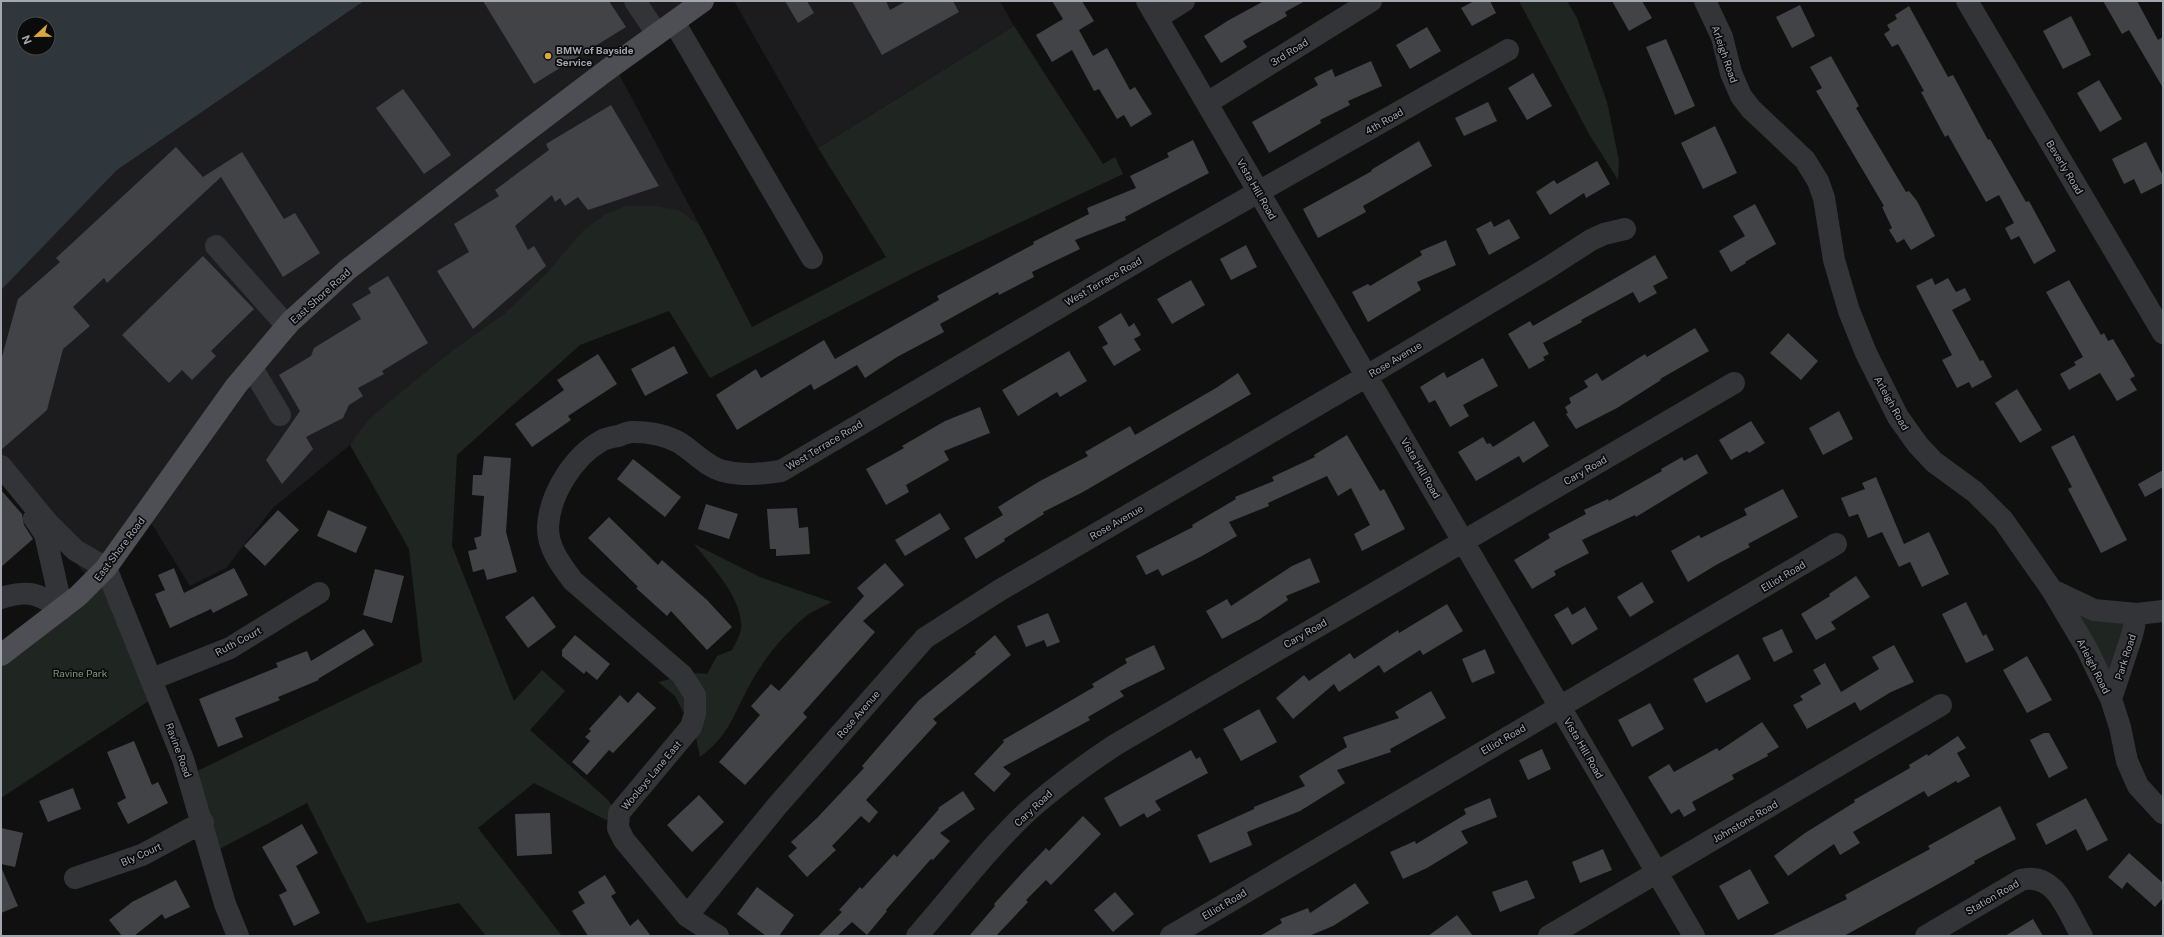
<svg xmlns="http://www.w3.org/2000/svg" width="2164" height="937" viewBox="0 0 2164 937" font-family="'Public Sans',sans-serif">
	<rect width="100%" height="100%" fill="#101011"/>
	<path fill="#1c1c1e" d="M364,1H704L614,65L700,226L462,353L273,508L226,568L190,586L145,513L93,583L1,476V289L117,170Z
		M734,1H1000L1014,26L818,148Z"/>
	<path fill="#1f2520" d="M1519,1H1567L1577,18L1607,102L1619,161L1618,180L1589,134Z
		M1014,26L1103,164L1115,157L1123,174L917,271L710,378L669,311L580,345L457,455L452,546L514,701L542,670L565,691L530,730L608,800L612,806L610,819L606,820L534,783L478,828L562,936H486L459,903L367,923L307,803L214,852L191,774L422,662L409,549L350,445L368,420L395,397L452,351L504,314L545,275L583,231L604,215L625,206H655L679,210L700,226L752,327L886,257L818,148Z
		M694,544L760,577L832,602C823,607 812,611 805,617C782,636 762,661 748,688C732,718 729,735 700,757L696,737L675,696L658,682L696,673L707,674L717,656L732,650C735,644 740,636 741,629C744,599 711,566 694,544Z
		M106,568L161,693L1,798V655Z
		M2052,590L2137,614L2111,699Z"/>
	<path fill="#2f363c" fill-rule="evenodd" d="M1,1H364L117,170L1,290ZM24,24H48V48H24Z"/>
	<path fill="#424346" d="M483,1H609L626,27L534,84Z
		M785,1H807L814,13L798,23Z
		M852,1H886L890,10L906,1H953L959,12L882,55Z
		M1052,1H1082L1094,21L1079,30L1093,56L1107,48L1130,90L1135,87L1152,114L1131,127L1124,115L1117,119L1099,89L1094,91L1072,50L1052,62L1036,35L1063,19Z
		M1264,1H1305L1285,12L1287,16L1243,41L1247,47L1221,63L1204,36L1229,20Z
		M1474,1H1490L1496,13L1472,26L1461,8Z
		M1612,1H1642L1652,18L1629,31Z
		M2103,1H2137L2158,40L2163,37V88L2129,30L2122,34Z
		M1800,5L1815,36L1792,48L1776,17Z
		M1909,6L1948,77L1953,75L1988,140L1990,139L2026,202L2029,201L2056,251L2034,264L2019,236L2011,240L2005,228L2014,223L1999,195L1986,202L1948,135L1945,137L1921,92L1924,91L1898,44L1892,47L1884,34L1890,30L1887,25L1897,19L1895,15Z
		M2071,16L2091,55L2063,69L2043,31Z
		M1427,27L1441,51L1410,69L1396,45Z
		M1666,39L1695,106L1675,115L1646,47Z
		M1831,56L1859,106L1856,108L1906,192L1909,191L1917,201L1935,236L1911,250L1904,239L1897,243L1889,230L1892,228L1882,207L1884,206L1816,91L1822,88L1810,67Z
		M1371,61L1382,86L1348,101L1350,105L1320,120L1321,123L1269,153L1252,122L1318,85L1314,78L1332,69L1335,77Z
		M1533,73L1552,106L1527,120L1508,88Z
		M2099,80L2122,119L2100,132L2077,93Z
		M403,89L451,155L424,174L376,108Z
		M1488,102L1497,121L1464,136L1455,118Z
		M611,105L659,186L588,210L578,197L565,206L560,198L555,202L552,195L515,226L528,250L534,246L546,266L473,329L437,271L469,252L454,224L499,196L495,190L549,150L546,144Z
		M1715,126L1737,173L1703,189L1681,143Z
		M1193,140L1209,173L1125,217L1126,220L1075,240L1080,249L1032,272L1034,277L999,295L998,292L940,324L944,332L897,357L865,378L857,365L814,390L811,384L737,430L716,395L756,369L761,378L824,340L835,359L939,300L937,296L1034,244L1033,242L1089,214L1087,208L1136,188L1130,176L1169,157L1167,153Z
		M1419,141L1432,166L1363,206L1366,212L1318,238L1303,209L1372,171L1371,170Z
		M2146,142L2163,176V183L2141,194L2134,179L2124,184L2112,159Z
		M176,147L203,177L242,152L284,219L295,213L320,253L283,277L221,177L107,283L104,278L73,307L90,326L63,349L47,410L1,450V360L18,299L60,262L56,258Z
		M1597,161L1610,184L1586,198L1584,193L1550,215L1536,192L1554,180L1557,184Z
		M1755,204L1776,244L1745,262L1746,263L1731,272L1719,251L1745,236L1733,216Z
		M1509,219L1520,238L1489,255L1476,229L1491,221L1494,227Z
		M1446,240L1456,265L1417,282L1421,290L1368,322L1352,292L1368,284L1370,286L1422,255L1420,251Z
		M1246,245L1257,267L1231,280L1220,259Z
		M1655,255L1668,278L1653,286L1657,293L1639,303L1633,292L1581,320L1582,322L1543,343L1549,354L1543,357L1545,360L1529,369L1508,334L1530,321L1533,326Z
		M203,256L254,309L211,351L216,356L192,380L182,370L169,383L122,335Z
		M388,276L428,343L382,371L384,374L358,388L363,396L349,405L343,418L306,437L313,449L282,484L266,460L300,411L279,375L311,356L314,348L361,319L352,304L371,293L368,288Z
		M1932,278L1935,285L1948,278L1956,292L1965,288L1971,300L1952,310L1980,361L1983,360L1992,377L1972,388L1969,382L1957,388L1942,360L1952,355L1916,286Z
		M1191,280L1205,305L1172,324L1157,299Z
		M2069,280L2101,335L2104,333L2108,341L2113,339L2135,376L2130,379L2137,390L2117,401L2100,373L2069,390L2060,374L2076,365L2074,362L2083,357L2046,292Z
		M1121,313L1129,327L1134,323L1141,335L1134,339L1141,350L1114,366L1102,347L1108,344L1098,327Z
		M1695,328L1709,351L1660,379L1661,380L1617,408L1576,429L1566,414L1568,413L1565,407L1571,403L1569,398L1588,387L1584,381L1597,373L1602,381L1645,354L1647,357Z
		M1788,333L1818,361L1801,380L1770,353Z
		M674,346L688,373L645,396L631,369Z
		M1069,351L1087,381L1060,397L1057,392L1018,416L1002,390Z
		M598,354L617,384L568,416L571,420L532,447L515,424L564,390L557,380Z
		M1483,358L1498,386L1463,405L1469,416L1450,427L1435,400L1429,403L1420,387L1444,372L1447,378Z
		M1238,373L1251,394L1083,492L1043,512L1044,514L1004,539L1005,541L976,559L964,538L1003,515L998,507L1040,481L1088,456L1085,452L1130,426L1135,435L1216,388Z
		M2017,389L2042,430L2020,443L1995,403Z
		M980,407L990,433L944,451L949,460L906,485L909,492L886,505L866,469L904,448L902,446L945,421Z
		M1839,411L1853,439L1823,455L1809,428Z
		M1534,421L1549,446L1523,463L1519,456L1476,481L1458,452L1483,437L1487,444L1490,443L1493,447Z
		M1751,421L1765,443L1749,453L1747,451L1731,460L1719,440Z
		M1347,435L1380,491L1384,489L1405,529L1362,551L1354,534L1370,525L1351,488L1338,496L1327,476L1268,503L1269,506L1229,522L1237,536L1202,556L1162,576L1158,569L1146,575L1136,556L1193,527L1192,525L1236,499L1235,497L1274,481L1272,477L1315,457L1314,455Z
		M2074,435L2127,540L2101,553L2068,489L2072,487L2051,447Z
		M1697,454L1708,473L1636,517L1635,515L1582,540L1589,553L1554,571L1556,575L1532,589L1514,560L1550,538L1548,534L1586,514L1584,510L1608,499L1609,501L1662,471L1661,469L1682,457L1684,461Z
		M484,456L511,458L506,532L517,572L487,580L484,569L473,572L468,551L477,549L474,538L481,536L484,496L472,495L473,475H482Z
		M633,459L681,497L665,517L617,479Z
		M2163,470V487L2145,497L2138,484Z
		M1876,477L1904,544L1929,532L1949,574L1922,587L1910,562L1899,567L1882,532L1868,538L1858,514L1849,517L1841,498L1865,489L1862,483Z
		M1783,489L1798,517L1748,544L1750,547L1716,565L1688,582L1671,551L1699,535L1701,538L1747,515L1744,509Z
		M1,490L22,514L24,525L33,539L1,567Z
		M706,504L738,514L729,539L698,529Z
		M797,508L799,528L808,527L810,554L776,556V549H770L767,509Z
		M278,510L299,530L265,566L244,546Z
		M328,510L367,527L356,553L317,536Z
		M940,513L950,529L905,556L895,540Z
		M609,517L658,565L662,560L707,600L732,627L707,650L671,611L667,616L636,588L638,587L588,538Z
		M1310,558L1320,582L1286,596L1288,600L1260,619L1222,639L1206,611L1227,599L1231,606L1292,566Z
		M885,563L904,585L863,621L875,632L803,713L807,717L745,785L719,762L760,715L751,706L771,684L779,691L864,596L857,588Z
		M174,568L184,593L234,568L248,595L213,613L211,609L170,628L155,594L165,590L158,575Z
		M375,569L404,576L392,623L363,615Z
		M1856,576L1870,597L1831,622L1836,629L1816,640L1801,614L1830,596L1829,594Z
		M1642,582L1654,602L1630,617L1617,597Z
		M533,596L556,627L528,648L505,617Z
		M1966,602L1983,636L1986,634L1994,650L1966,663L1942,614Z
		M1447,604L1463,631L1423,655L1420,650L1384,673L1379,665L1339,692L1334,684L1293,719L1276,698L1304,675L1309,681L1350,653L1354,659L1398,630L1399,633Z
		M1568,607L1572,615L1585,607L1598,629L1572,645L1554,615Z
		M1048,613L1060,642L1047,647L1044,640L1026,647L1017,626Z
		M364,629L374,645L318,679L319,680L278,697L280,700L235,718L243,737L218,747L199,699L278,667L276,663L307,651L311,661Z
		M1782,629L1793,652L1774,662L1762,638Z
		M575,635L610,664L597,680L586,671L584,674L562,656V650Z
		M995,635L1011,655L933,719L937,723L866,800L878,812L869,823L861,816L832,846L836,850L807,877L788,856L797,848L791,842L817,818L864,768L862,766L919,700L976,654L975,652Z
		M1154,645L1165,669L1120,691L1124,696L1088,717L1090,720L1003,767L1011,774L994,792L974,774L1004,742L1003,740L1094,687L1092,684L1127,663L1125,659Z
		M1894,645L1914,682L1891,692L1860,711L1855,702L1807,729L1793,705L1803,700L1800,696L1821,684L1813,670L1825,663L1841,692L1879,669L1872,657Z
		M1485,649L1495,673L1472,683L1462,659Z
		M1738,654L1751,679L1706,703L1693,679Z
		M2027,656L2052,700L2027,713L2003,670Z
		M1431,691L1446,718L1390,749L1391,752L1337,770L1345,783L1300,811L1247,832L1252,845L1210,863L1197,835L1254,809V807L1305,786L1299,776L1347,747L1343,737L1399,718L1395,712Z
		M638,692L656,708L613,753L609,750L587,775L572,762L590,741L585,737L591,731L589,729L620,695L628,703Z
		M1650,703L1664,729L1632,747L1618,720Z
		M1259,709L1277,742L1241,761L1223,729Z
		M1762,722L1779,747L1767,754L1768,756L1732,775L1734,779L1692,802L1696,810L1684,817L1679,809L1671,814L1648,777L1669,764L1674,772L1717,748L1719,751Z
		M2044,733H2049L2068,768L2049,778L2030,740Z
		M1958,736L1966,748L1957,753L1970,776L1958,783L1956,781L1928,797L1924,791L1853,832L1860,843L1840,855L1834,844L1788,876L1774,856L1805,833L1855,802L1854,800L1910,768L1909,765L1927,754L1928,756Z
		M134,741L152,785L158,782L168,803L128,824L117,803L126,798L107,752Z
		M1542,749L1551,769L1528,780L1519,760Z
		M1191,750L1196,759L1200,757L1208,773L1155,801L1161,810L1147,818L1144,813L1120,827L1104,798Z
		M73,788L81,809L48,822L39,801Z
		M963,791L975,809L940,833L950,841L933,860L931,859L886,910L887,911L867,935L852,922L837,936H818L842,912L839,910L860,887L862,889L894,854L897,857L939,809L938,808Z
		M699,795L724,822L692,852L667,825Z
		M1490,798L1497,817L1461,831L1468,843L1427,868L1403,879L1390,852L1415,841L1416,844L1466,814L1464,809Z
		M2086,798L2108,840L2087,851L2076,829L2046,845L2036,824Z
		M2000,806L2016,839L1974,861L1975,863L1933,887L1844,936H1771L1847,899L1845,895L1930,849L1928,846Z
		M550,813L552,854L517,856L515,814Z
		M1083,816L1101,834L1051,885L1046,880L1026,900L1028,902L996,936H969L995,906L994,904L1023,872L1046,848L1049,851Z
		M302,824L318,853L296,866L320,913L294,926L279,895L287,891L262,847Z
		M1,828L23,833L15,867L1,864Z
		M1603,849L1612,870L1580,883L1572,862Z
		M2129,853L2163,883V898L2155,907L2127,882L2122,889L2108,877Z
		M1,867L18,906L1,913Z
		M1750,869L1769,903L1738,920L1719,886Z
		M605,875L616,893L611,896L630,926L638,919L651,936H588L572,911L585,903L578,892Z
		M176,880L190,907L165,919L162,914L134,936H122L109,920L132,902Z
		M1527,880L1535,898L1500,912L1492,892Z
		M1355,883L1369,903L1333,926L1309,936H1260L1282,923L1280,919L1308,908L1310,913Z
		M757,887L794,915L779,936H766L737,914Z
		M1115,892L1134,914L1113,932L1094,910Z
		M1457,915L1473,936H1428Z
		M2033,919L2043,936H2005Z"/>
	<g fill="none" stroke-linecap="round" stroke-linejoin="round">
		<path stroke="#333438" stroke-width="22" d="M635,1L657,34
			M1147,1L1694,936
			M1705,1L1722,37L1731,73L1741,96L1751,109L1805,160L1818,181L1824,198L1834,260L1849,311L1866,353L1898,417L1918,445L1934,462L1975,492L2003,520L2052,590L2087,649L2111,699L2120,727L2127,761L2138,786L2163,813
			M1967,1L2163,333
			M1157,18L1184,1
			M674,22L812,258
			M1207,103L1371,1
			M216,246L287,326
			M252,368L280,415
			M1,466L47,522L75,550L106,568L183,759L225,904L238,936
			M34,518L45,534L62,609
			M2052,590L2094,610L2137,614
			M1,598C30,589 38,594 62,609
			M152,679L230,648L319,593
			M2111,699L2132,635L2137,614L2163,611
			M75,878L142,855L203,822
			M687,916L777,806L925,638L1000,590L1367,376L1546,269L1591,240L1604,234L1625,229
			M718,936L687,916L624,840L618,828L619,813L691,727L695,714V695L682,675L573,581C561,565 547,547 548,526C550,494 573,457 601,441C606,438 613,437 619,436C623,434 628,432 633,432C649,432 666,435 680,443C694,452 707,467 723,471C743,476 761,474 781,471L1160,248L1508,50
			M917,936C954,894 988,848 1029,810C1056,786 1085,765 1115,745L1734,383
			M1171,936L1836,544
			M1549,936L1941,705
			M1926,936L2021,880C2056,871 2067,912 2082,936"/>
		<path stroke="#4e4f54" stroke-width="22" d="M1,655L78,596L106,568L236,386L290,322L347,270L524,133L607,70L703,1"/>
	</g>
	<circle fill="#daa63f" stroke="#0b0b0c" stroke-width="1.5" cx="548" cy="56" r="4"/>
	<g text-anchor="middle" stroke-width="3.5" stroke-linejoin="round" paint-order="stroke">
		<g font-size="10" font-weight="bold" fill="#a3a7b0" stroke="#0b0b0c" text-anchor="start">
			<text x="556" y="54">BMW of Bayside<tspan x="556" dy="12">Service</tspan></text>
		</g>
		<g font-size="10" fill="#a3a7b0" stroke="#0b0b0c">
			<text transform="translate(1289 52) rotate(-32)" y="4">3rd Road</text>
			<text transform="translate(1725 54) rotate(71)" y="4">Arleigh Road</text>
			<text transform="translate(1384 121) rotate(-30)" y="4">4th Road</text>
			<text transform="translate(2065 167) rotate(59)" y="4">Beverly Road</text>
			<text transform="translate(1257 189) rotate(60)" y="4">Vista Hill Road</text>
			<text transform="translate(1103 281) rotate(-30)" y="4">West Terrace Road</text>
			<text transform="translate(320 296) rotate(-42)" y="4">East Shore Road</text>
			<text transform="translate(1395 359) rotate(-31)" y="4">Rose Avenue</text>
			<text transform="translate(1892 403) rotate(61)" y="4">Arleigh Road</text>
			<text transform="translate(824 445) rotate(-31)" y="4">West Terrace Road</text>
			<text transform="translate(1421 468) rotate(60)" y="4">Vista Hill Road</text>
			<text transform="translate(1585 470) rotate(-30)" y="4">Cary Road</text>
			<text transform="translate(1116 522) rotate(-30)" y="4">Rose Avenue</text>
			<text transform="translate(119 549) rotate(-53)" y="4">East Shore Road</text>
			<text transform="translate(1783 576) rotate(-31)" y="4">Elliot Road</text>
			<text transform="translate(1305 633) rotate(-30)" y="4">Cary Road</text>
			<text transform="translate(238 641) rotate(-28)" y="4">Ruth Court</text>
			<text transform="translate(2125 657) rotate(-72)" y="4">Park Road</text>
			<text transform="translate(2094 666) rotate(63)" y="4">Arleigh Road</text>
			<text transform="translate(858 714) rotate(-49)" y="4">Rose Avenue</text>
			<text transform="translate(1503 739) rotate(-30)" y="4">Elliot Road</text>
			<text transform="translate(1584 748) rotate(60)" y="4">Vista Hill Road</text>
			<text transform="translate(179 750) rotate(70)" y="4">Ravine Road</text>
			<text transform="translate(651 775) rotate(-50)" y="4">Wooleys Lane East</text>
			<text transform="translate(1033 808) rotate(-43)" y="4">Cary Road</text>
			<text transform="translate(1745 821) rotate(-30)" y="4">Johnstone Road</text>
			<text transform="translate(141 854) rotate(-24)" y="4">Bly Court</text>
			<text transform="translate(1992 897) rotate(-30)" y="4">Station Road</text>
			<text transform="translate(1224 904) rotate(-31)" y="4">Elliot Road</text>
		</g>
		<g font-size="10" fill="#7c997e" stroke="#0b0b0c">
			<text x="80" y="677">Ravine Park</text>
		</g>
	</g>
	<rect width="2164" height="937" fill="none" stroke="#a3a7b0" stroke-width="4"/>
	<g transform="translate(36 36) rotate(248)"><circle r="19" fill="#0b0b0c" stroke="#48494e"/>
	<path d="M0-3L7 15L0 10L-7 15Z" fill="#daa63f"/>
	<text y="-6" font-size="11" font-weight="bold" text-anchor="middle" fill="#a3a7b0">N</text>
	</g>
</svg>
